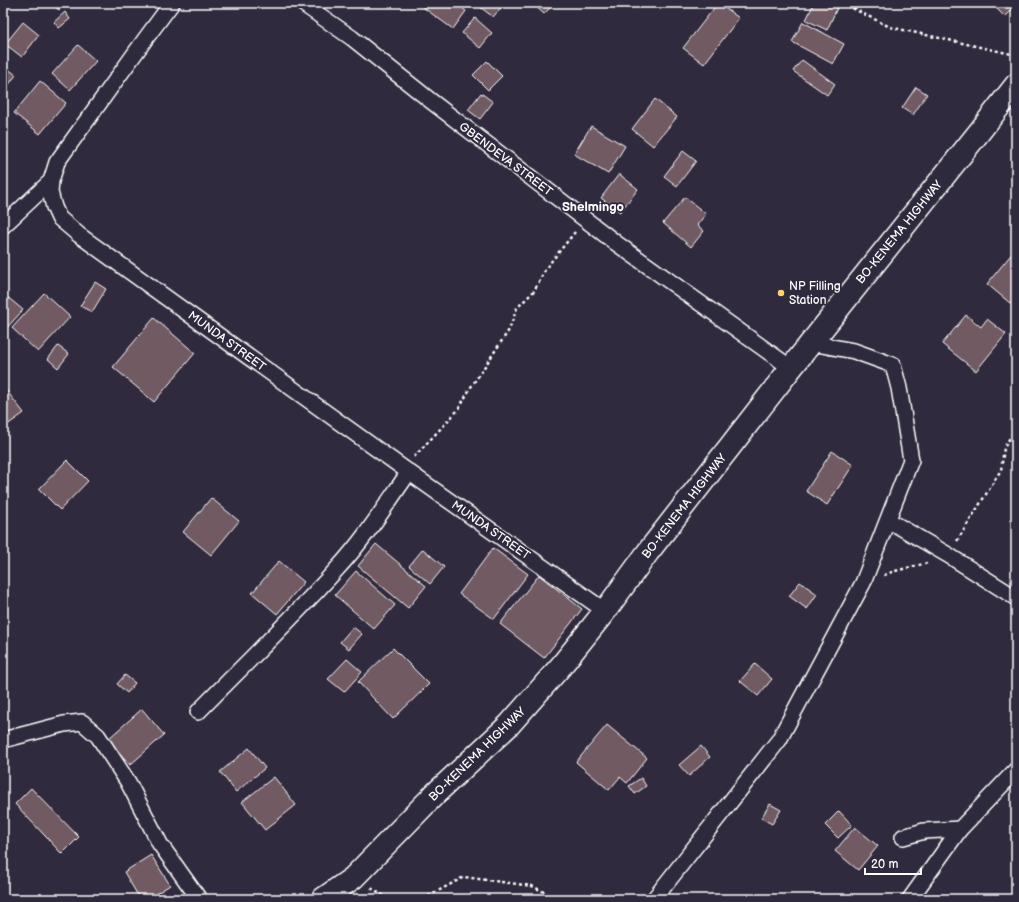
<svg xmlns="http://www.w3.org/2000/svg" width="1019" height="902" viewBox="0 0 1019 902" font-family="'Balsamiq Sans',sans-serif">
	<rect width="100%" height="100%" fill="#2f2a3d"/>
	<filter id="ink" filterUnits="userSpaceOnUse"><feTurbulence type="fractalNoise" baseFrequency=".025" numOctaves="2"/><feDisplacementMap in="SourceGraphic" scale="8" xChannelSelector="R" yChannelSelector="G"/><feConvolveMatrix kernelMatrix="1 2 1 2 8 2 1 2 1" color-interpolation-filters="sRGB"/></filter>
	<g filter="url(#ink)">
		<path fill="#715a62" stroke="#fff" d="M50,3H65L59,10Z
			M417,3H464L461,7L466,11L453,29Z
			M475,3H505L493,17Z
			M532,3H555L544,14Z
			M718,3L739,18L704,64L683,48Z
			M814,3H832L838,6L827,30L806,20Z
			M991,3H1016V6L1005,17Z
			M65,12L70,19L59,28L54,22Z
			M475,18L492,33L480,48L462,33Z
			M23,22L39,35L22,57L5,44Z
			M803,22L844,44L833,64L792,42Z
			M78,45L96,61L70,90L52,74Z
			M802,60L835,84L827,95L793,71Z
			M487,61L502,76L488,90L473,75Z
			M3,65L16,75L7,87L3,84Z
			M40,81L66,103L40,134L14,113Z
			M916,87L927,94L913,115L902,108Z
			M481,93L493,102L480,119L468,110Z
			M655,99L677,117L653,146L632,129Z
			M591,126L625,146L608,174L574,154Z
			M683,151L696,161L677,186L664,176Z
			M619,174L638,189L620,212L601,198Z
			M685,197L706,214L697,225L704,231L691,247L663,223Z
			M1014,251L1016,253V308L987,284Z
			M95,282L106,289L92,312L80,306Z
			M44,293L70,317L38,352L12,328Z
			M5,295L23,310L3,332V297Z
			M966,315L981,327L987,319L1006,334L976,371L942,344Z
			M154,318L195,353L154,402L113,367Z
			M58,346L69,354L58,368L48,359Z
			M6,390L24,413L3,428V392Z
			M832,451L853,465L827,505L806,491Z
			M67,460L88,481L60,510L39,489Z
			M211,498L239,521L211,555L183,532Z
			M376,544L426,586L408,608L358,566Z
			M493,548L528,574L494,619L459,594Z
			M423,549L444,567L430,584L409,566Z
			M279,561L304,582L277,614L252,593Z
			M356,571L395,605L374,629L335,595Z
			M539,575L582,609L544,658L500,624Z
			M800,582L817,594L807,609L789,596Z
			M353,627L362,634L349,649L340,642Z
			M393,648L429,684L393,719L358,682Z
			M347,659L362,672L344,692L328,679Z
			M755,664L772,679L758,696L740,681Z
			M125,675L135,683L127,693L117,684Z
			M142,709L164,735L130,765L108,739Z
			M607,725L647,758L627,783L620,777L609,790L576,762Z
			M701,746L710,757L689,776L679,765Z
			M249,748L265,768L236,792L220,772Z
			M274,777L296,805L265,830L242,802Z
			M641,778L646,786L635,794L629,786Z
			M31,788L79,837L62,854L15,804Z
			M770,804L781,810L772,824L761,818Z
			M839,811L852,825L838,838L825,825Z
			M855,827L878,846L858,870L835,851Z
			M151,855L170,885L148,899H140L124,872Z"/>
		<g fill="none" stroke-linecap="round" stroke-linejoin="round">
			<defs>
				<path id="minor" d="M172,3L146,38L57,162L51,181L50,192L54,207L59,218L79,235L403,468L605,611
					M302,3L352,38L431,101L616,243L791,368
					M3,226L51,181
					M888,520L948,555L1016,598
					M198,712C244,665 292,619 336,570C364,540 386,505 409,472
					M3,740L64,724L82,722L98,736L128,782L160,844L199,899
					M903,837L924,831L960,829L1016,770
					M654,899L779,740L863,583L911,460L899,388L893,365L854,351L811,343
					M910,899L960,829"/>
				<path id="trunk" d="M323,899L353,878L436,793L509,725L561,666L605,611L648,552L791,368L980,131L1016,85"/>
			</defs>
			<use href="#minor" stroke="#fff" stroke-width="18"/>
			<use href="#trunk" stroke="#fff" stroke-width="25"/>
			<path stroke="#fff" stroke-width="2.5" stroke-dasharray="3 3" stroke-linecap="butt" d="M842,3L890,27L1016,55
				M414,457L458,410L471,387L509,330L517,308L534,291L546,268L575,232
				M957,541L1001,470L1004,448L1016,427
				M884,575L895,571L927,563
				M371,888L389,899
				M423,899L464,877L532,886L558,899"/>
			<use href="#minor" stroke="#2f2a3d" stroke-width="15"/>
			<use href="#trunk" stroke="#2f2a3d" stroke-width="22"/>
		</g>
	</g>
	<circle fill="#ffd166" stroke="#2f2a3d" stroke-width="1.5" cx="781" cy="293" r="4"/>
	<g text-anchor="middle" stroke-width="3.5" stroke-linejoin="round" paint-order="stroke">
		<g font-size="12" fill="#fff" stroke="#2f2a3d">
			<text transform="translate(506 159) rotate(37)" y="4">GBENDEVA STREET</text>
			<text transform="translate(899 232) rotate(-51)" y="4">BO-KENEMA HIGHWAY</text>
			<text transform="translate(227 341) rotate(36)" y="4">MUNDA STREET</text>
			<text transform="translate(684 506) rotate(-52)" y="4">BO-KENEMA HIGHWAY</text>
			<text transform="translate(491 530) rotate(35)" y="4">MUNDA STREET</text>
			<text transform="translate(477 754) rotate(-44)" y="4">BO-KENEMA HIGHWAY</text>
		</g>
		<g font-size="12" fill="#fff" stroke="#2f2a3d" text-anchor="start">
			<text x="789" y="290">NP Filling<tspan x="789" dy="14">Station</tspan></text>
		</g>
		<g font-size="13" font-weight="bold" fill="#fff" stroke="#2f2a3d">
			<text x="593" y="211">Shelmingo</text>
		</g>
	</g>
	<rect width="1019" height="902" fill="none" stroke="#2f2a3d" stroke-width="16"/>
	<rect x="8" y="8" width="1003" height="886" fill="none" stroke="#fff" stroke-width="1.5" filter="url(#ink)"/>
	<path d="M865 868v6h56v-6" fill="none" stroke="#ffffff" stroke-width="2"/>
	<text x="871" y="868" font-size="12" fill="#ffffff" stroke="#2f2a3d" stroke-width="3" paint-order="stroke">20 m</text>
</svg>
